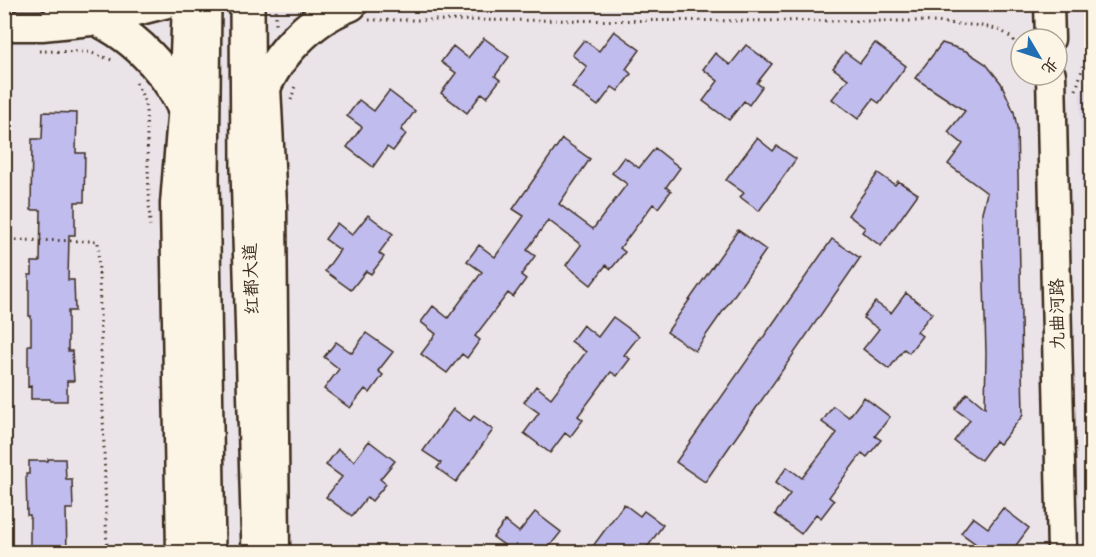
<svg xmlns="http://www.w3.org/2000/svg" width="1096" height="557" viewBox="0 0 1096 557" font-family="Delius,'LXGW WenKai TC',sans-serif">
	<rect width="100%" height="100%" fill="#eae4e8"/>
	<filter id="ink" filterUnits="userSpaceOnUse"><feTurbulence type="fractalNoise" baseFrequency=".0167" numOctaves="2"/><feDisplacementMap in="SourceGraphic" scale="12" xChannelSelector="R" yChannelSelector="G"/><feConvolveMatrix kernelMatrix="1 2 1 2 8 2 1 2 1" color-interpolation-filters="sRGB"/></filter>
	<g filter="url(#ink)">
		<path fill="#ddd8ea" d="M1091,62L1092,368H1085L1080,96Z"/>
		<path fill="#c0bcee" stroke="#3b2a1e" stroke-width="1.5" d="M614,31L640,50L626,69L631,74L618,91L612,87L598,106L572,87L587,67L572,55L584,40L599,51Z
			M484,38L509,57L495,76L500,80L487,97L482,93L467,113L441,93L456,73L441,62L453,46L468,58Z
			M875,43L906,66L879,103L873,99L858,119L832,99L848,79L833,68L845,52L860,63Z
			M942,43L966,51L986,64L1001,83L1014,112L1017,127L1023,415L1000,444L995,441L981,460L954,441L970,420L955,409L967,393L985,408L986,353L982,212L987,193L948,164L963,144L948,132L965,111L915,78Z
			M746,45L772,64L757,83L762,87L749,105L744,101L729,120L703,101L718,81L703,69L715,53L730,65Z
			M389,91L415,111L401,130L406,134L393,151L387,147L373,167L347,147L362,127L347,116L359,100L374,111Z
			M43,112L77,113L76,153H85L84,202H75V235H69L68,280H74L75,311H68V351H72L74,381H67V401H50V399H31V386L28,387V345H31V316H29V275H32V262H40L41,210H31L32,139H42Z
			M757,138L773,151L777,146L796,159L759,211L740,197L744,193L726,180Z
			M562,139L590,159L559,204L593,229L627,184L612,173L624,157L639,168L655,148L680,168L666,187L671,191L658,208L653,204L620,248L625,252L611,269L606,265L591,285L566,265L581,245L548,220L527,250L535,256L521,275L526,279L513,297L508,293L475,336L480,340L467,358L462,354L447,373L421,354L436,334L421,322L433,306L448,318L482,272L467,261L479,245L495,257L524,216L513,209Z
			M878,173L895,185L898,181L918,194L881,246L862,232L865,228L848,215Z
			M368,215L393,234L379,253L384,257L371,274L366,271L351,290L325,271L340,250L325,239L337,223L352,235Z
			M738,230L766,250L695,351L667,332Z
			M832,239L860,258L705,482L676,462Z
			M906,293L932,313L917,332L922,336L909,353L904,349L889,369L863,349L879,329L863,318L875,302L891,313Z
			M613,317L639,336L624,355L630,359L617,376L611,372L578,416L583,420L570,437L565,433L550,453L524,433L539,413L524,402L536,386L551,398L586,352L571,341L583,325L598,337Z
			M366,333L393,352L378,371L383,375L370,393L365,389L350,408L324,389L339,369L324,357L336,342L352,353Z
			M864,397L890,417L875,436L881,440L867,457L862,453L829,497L834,501L821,518L816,514L801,534L775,514L790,494L775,483L787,467L802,478L837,433L822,422L833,406L849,417Z
			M453,409L470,421L474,416L493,430L456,482L437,468L441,463L423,451Z
			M369,441L395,461L380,479L386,484L372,501L367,497L352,516L326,497L342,477L326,465L338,449L354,461Z
			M48,459H65L66,479H72L73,509H66L67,552H30V515H27L26,474H29V461H48Z
			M624,504L640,516L644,511L663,525L644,552H602L593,546Z
			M1003,508L1029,528L1011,552H976L980,547L961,533L973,517L988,528Z
			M535,512L561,532L545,552H514L493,537L505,521L519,532Z"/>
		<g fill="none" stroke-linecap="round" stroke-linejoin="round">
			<defs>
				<path id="minor" d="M1049,4L1050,39
					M4,26H42L101,20L164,4
					M1051,75L1062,552
					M266,87L272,205L275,552
					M181,552L175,204L183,104L187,4"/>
				<path id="major" d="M61,4C75,9 88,13 100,20C147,44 182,88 196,139
					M204,4L202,179L208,552
					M247,4L248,168L259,552
					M254,116C265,67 303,22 350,4"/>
			</defs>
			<use href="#minor" stroke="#3b2a1e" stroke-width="33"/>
			<use href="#major" stroke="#3b2a1e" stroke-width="38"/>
			<path stroke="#3b2a1e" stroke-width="3" stroke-dasharray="1.5 4.5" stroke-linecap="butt" d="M276,4V24
				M369,20L920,21C933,22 945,23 958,24C983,26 1010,25 1021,53
				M39,51L89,52L112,60
				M136,83L143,97L146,109L150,227
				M1076,90L1087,53L1092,47
				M291,100L295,86
				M4,106H9L11,240L98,241L107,552
				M4,240H11"/>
			<use href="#minor" stroke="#fcf5e5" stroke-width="28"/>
			<use href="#major" stroke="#fcf5e5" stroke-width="33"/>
		</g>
	</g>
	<g text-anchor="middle" stroke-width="4.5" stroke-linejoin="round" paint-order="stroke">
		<g font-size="18" fill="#3b2a1e" stroke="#fcf5e5">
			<text transform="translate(251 279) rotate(-92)" y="6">红都大道</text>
			<text transform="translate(1057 314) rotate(-91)" y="6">九曲河路</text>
		</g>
	</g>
	<rect width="1096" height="557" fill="none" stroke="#fcf5e5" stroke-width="24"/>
	<rect x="12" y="12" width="1072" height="533" fill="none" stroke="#3b2a1e" stroke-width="2" filter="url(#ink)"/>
	<g transform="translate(1039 57) rotate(129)"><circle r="28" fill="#fcf5e5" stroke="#afa495" stroke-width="1.5"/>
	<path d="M0-4.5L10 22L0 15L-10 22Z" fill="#1f6fb2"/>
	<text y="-9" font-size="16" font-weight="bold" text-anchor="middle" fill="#3b2a1e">北</text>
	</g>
</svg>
